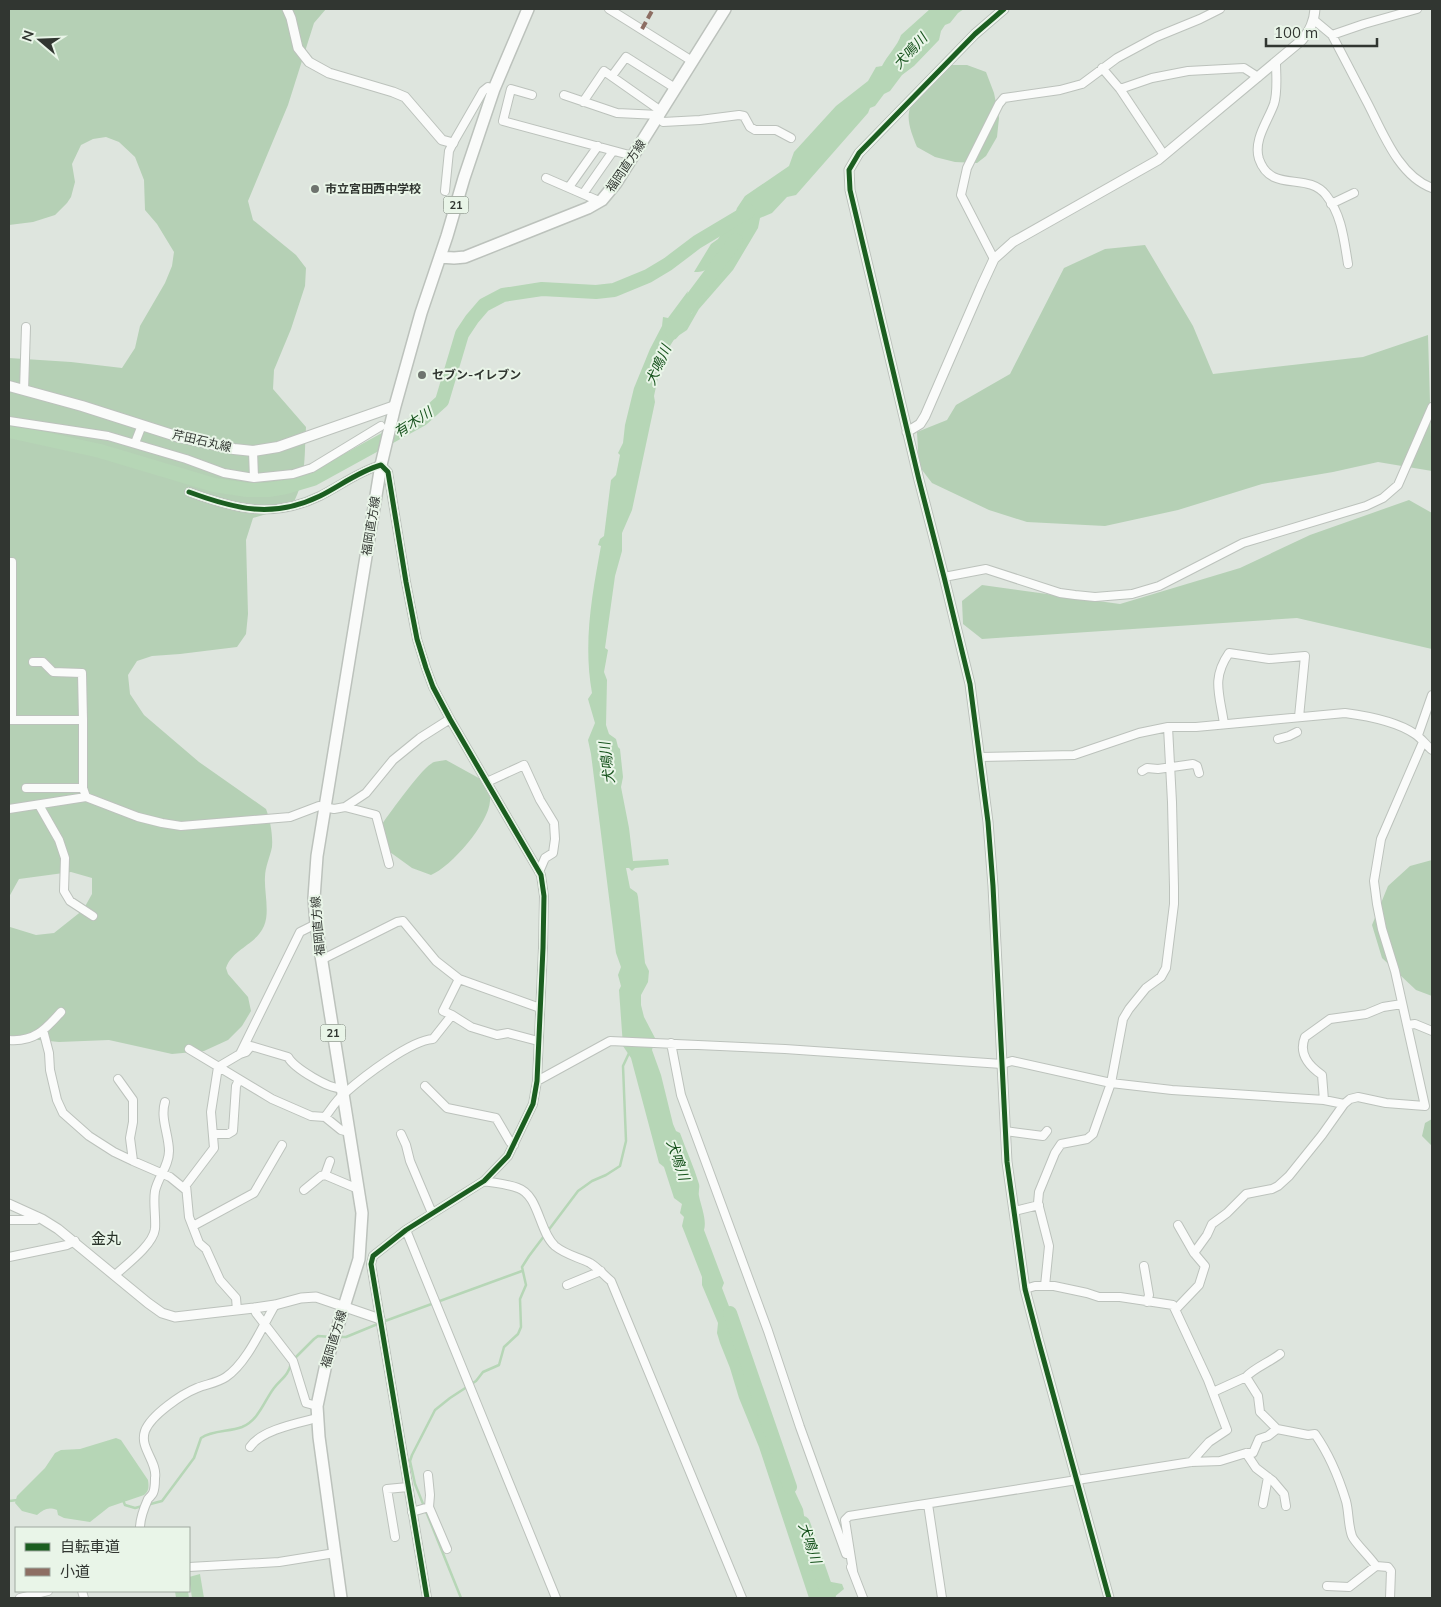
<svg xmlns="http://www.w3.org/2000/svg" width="1441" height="1607" viewBox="0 0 1441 1607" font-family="Mulish,'Noto Sans JP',sans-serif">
	<rect width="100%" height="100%" fill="#dee5de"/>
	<path fill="#b5d0b5" d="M9,9H326L314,23L288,105L248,201L253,220L296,255L306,268L305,286L291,329L274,370L273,389L306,427C304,460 307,483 288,512H273L253,518L246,540L248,614L246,634L237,647L180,654L152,656L137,661L128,675L130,694L144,715L199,762L266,809C270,819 273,835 272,847C270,857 265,867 265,877C264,891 270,913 264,926C256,945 232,949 226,968L228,974L248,997L251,1011L242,1026L228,1040L204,1051L172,1054L109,1040L59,1042L9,1037V924L10,927L36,935L54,933L83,910L92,894V878L71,872L19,879L9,897V358L71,362L122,368L135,348L140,326L165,283L172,266L174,252L157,224L145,210L144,180L135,157L119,142L106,137L93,139L81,145L72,164L75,182L71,197L67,203L55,215L33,222L9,225Z
		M951,65H967L986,72L994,93L999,118L997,137L986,156L977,163L955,162L935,157L917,147C913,137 907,123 909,112C912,95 937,73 951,65Z
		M1145,245L1193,326L1213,374L1363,357L1428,335L1432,471L1378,462L1333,472L1262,484L1178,510L1105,526L1027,522L989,510L932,483L919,466L917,432L947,420L956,405L1010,374L1064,268L1105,249Z
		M1409,500L1432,513V649L1297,618L982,639L963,624L962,601L982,585L1120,604L1240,568L1310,535Z
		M446,760L486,782C487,788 491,795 490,801C489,823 451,867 431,875L412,868L383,847L382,824C391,812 422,767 434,762C437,761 442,761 446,760Z
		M1432,860V996L1416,990L1382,958L1372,925L1388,886L1410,866Z
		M1432,1119V1146L1422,1136L1425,1123Z"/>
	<path fill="#b6d6b6" d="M930,9H964L958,13L950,23L945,25L941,31L939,40L914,66L902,75L890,91L884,94L875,106L870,108L868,113L796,195L787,197L772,213L760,218L758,228L733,270L699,309L687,330L675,338L668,349L661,363L654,396L655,402L632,510L622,533V551L615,576L605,648L608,650L604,672L607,680L606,725L609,734L616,739L618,747L620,749L623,777L621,787L629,828L633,861L668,859L669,865L635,868L632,871L629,868H626L630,888L637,893L638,897L645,963L649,971L648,982L641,995V1005L644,1017L655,1038L652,1050L661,1075L673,1124L676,1131L680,1133C686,1150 694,1167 699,1184C700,1188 698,1192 699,1196C701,1206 707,1220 704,1230L724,1283L722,1288L735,1322L736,1338L741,1351V1356L753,1385L771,1440L803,1509L809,1547L826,1581L842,1584L844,1589L833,1598H809L759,1447L739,1398L730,1368L720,1343L717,1333L718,1323L702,1285V1277L684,1231L682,1226L684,1217L680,1213L682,1204L674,1198L664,1167L659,1163L631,1058L623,1046L619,990L621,986L618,975L621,967L616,953L591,754L588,740L595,723L588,699L592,693C583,643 592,595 601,546L598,545L600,539L604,536L611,480L616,475L620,455L618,453L623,443L625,425L634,388L650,349L662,326L663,317L668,318L688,291C686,301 680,307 677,317L686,318L692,313C693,302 719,264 727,254L720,252C708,263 714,272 694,272L711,244L718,239L724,230L731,225L737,208L745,196L789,166L794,152L836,106L868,81L876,67L882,66C887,56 898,45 901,35Z
		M116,1438L121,1440L148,1480C149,1487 149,1491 144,1495L109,1507L90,1522L64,1518L58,1515L57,1510C48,1507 44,1509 37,1515L22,1511L15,1503L17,1496L45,1468L55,1453L61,1450L80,1449Z
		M200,1574L204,1598H192L189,1577Z
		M175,1591H188L189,1598H176Z"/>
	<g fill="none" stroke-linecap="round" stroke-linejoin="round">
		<path stroke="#b6d6b6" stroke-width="2.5" d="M338,1337H346L385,1321L522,1271
			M294,1359L314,1339L318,1336L332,1337
			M123,1500L125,1505L135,1508L162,1501L194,1458L201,1438C213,1430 229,1432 242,1427C259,1420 264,1401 274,1388C281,1379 289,1375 291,1363
			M9,1501L18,1500
			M461,1598L415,1484L410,1461L412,1455L435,1410L450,1398L476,1381L483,1372L499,1365L504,1347L518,1334L521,1327L520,1299L526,1285L522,1267L529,1256L578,1191L592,1181L606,1175L620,1166L626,1141L623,1066L630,1051"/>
		<path stroke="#b6d6b6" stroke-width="14" d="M672,333L692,299L736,240
			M9,431L100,451L214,485L247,490H268L286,487L313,479L422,419L442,401L462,334L472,319L484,305L503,295L542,289L596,292L614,290L648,276L668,264L697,242L749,211
			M730,1313L790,1487
			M803,1523L829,1598"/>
		<defs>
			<path id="minor" d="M609,9L692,61
				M1314,20L1332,35L1364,24L1417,9
				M1332,35C1344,58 1356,81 1368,104C1383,133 1399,176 1432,188
				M1276,62C1276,76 1278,91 1274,104C1268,121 1253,140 1259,159C1271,194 1307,171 1326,195C1342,215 1344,240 1348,264
				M1102,68L1120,89L1164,155
				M612,76L626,57L675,88
				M1120,89L1152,78L1188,71L1244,68L1258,77
				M532,95L511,89L503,121L633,156
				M564,95L617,113L659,115
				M583,102L604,71L661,111
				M657,117L663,122L700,120L739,115L744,116L750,127L755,130H776L791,138
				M546,178L599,201
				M569,187L598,146
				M445,191L449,151L453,143L483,91L488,87L494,89
				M583,194L613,151
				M1331,204L1354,193
				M994,259L961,195L967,168L999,104L1004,98L1060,90L1082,84L1117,58L1156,37L1200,19L1220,9
				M24,390L26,327
				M9,421L108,436L186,459L224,473L254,478L293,474L312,468L381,426
				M135,443L142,425
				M253,451L254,478
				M189,492C235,509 273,519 320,496C340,486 359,471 381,465L388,472L406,582L417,639L426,668L433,687L450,719L541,875L544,896L543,948L537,1081L533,1104L508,1156L484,1181L406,1230L373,1256L371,1264L427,1598
				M9,562H12V720
				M944,577L986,569L1060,593L1075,595L1095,597L1132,594L1159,586L1243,543L1366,506L1383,498L1398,485L1432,407
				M33,662H43L53,672L82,673L83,720
				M9,720H83V788L86,797
				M1224,724C1220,695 1211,679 1229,653L1269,659L1305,656L1299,717
				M1418,735L1432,695
				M1278,739L1289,736L1297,732
				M980,757L1074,755L1139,733L1168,727H1196L1345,713C1368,716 1396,721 1415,734C1421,738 1426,745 1432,750
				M1142,771L1147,768L1158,769L1193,764L1197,766L1199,773
				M487,782L524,765L540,800L554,823L555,839L553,853L545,858L539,872
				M26,788H83
				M39,805L59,840L65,858L64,891L70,901L93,916
				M345,807L376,815L389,864
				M9,809L86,797L138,817L162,823L181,826L290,817L319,806L334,809L345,807L366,793L393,760L420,738L450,719
				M321,960L397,922L403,921L436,961L459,979
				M452,1015L443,1011L459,979L540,1008
				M1408,1025L1415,1024L1432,1031
				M43,1030L49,1053L50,1070L57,1100L63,1113L89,1136L114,1152L133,1161
				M9,1040C34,1042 45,1030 61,1012
				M671,1043L681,1095L768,1331L800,1427L846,1554
				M189,1049L272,1099L311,1116L325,1117L341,1130L349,1132
				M240,1054L246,1052L251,1046L288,1057C294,1068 330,1090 342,1088
				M118,1079L133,1100V1122L130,1138L133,1161L170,1177L186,1190
				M537,1081L610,1041L785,1049L1002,1064L1012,1061L1111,1083L1172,1090L1324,1100L1344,1104
				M425,1086L447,1108L496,1118L510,1142L514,1145
				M1324,1100L1322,1075C1309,1066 1298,1054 1305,1037L1330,1019L1366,1014L1383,1007L1402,1004
				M325,1117C331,1109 337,1099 345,1093C363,1077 411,1040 433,1039L452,1015L471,1027L497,1035L508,1033L538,1041
				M1005,1131L1043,1136L1047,1131
				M213,1134H228L233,1131L236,1086L239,1080
				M401,1134L406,1145L410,1161L432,1213
				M325,1175L330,1161
				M484,1181C495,1183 508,1184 518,1188C539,1195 539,1232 555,1246C566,1255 578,1257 590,1263C598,1268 604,1275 611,1281L742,1598
				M304,1190L321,1176L325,1175L358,1189
				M1014,1211L1039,1205
				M9,1220H36L38,1217
				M1178,1225L1194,1253
				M193,1226L254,1193L282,1145
				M406,1230L556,1598
				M9,1257L67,1245L75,1241
				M1144,1266L1149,1295L1147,1302
				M115,1275C126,1265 153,1245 155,1229C156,1217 153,1203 155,1191C158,1177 169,1166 169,1151C169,1135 160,1118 165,1102
				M567,1285L601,1271
				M1045,1286L1049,1246L1038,1203L1039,1192L1055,1153L1061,1144L1087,1139L1093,1134L1111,1083L1123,1019L1129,1009L1146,988L1161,977L1166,968L1174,904V887L1172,802L1168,727
				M1025,1289L1035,1286H1054L1087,1293L1099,1297H1120L1173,1305L1208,1380L1227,1430L1209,1442L1191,1462
				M254,1308L256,1313L293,1361L306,1403L317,1406
				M1176,1309L1199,1285L1205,1266L1194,1253L1207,1235L1212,1224L1227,1213L1246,1194L1272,1189L1278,1186L1289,1176L1322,1135L1344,1104L1350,1099L1358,1097L1386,1103L1425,1106L1395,971L1382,929L1377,904L1374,881L1381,839L1423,742
				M237,1310L236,1298L220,1280L206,1249L199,1243L189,1217L186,1185L214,1148L211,1112L218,1067L240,1054L300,932L316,924
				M1246,1377C1254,1368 1270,1362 1280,1354
				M1213,1392L1246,1377L1258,1396L1260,1412L1277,1429
				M250,1447C261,1430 298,1423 317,1418
				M1246,1453L1256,1468L1273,1481L1284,1494L1286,1506
				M928,1504L942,1598
				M1263,1504L1268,1477
				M429,1507L447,1549
				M412,1512L429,1507L430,1495L428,1475
				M140,1528C140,1518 144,1508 148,1499C150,1497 152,1495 153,1493C155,1489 155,1483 155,1478C158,1462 139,1448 145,1431C151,1415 182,1394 197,1388C207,1384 217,1383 226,1377C247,1363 262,1327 275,1305
				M395,1537L387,1489L408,1487
				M189,1567L279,1562L335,1553
				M851,1567L863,1598
				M853,1571L845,1520L849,1516L1191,1462L1220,1461L1246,1453H1253L1259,1439L1268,1436L1277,1429L1308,1435L1315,1434C1329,1454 1339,1478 1346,1501C1349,1512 1348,1525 1352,1536C1354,1542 1371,1558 1376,1566L1388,1567L1391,1571L1390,1598
				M1327,1586L1349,1587L1376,1566
				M82,1591L84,1598
				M20,1598L48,1591"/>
			<path id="tertiary" d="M287,9L291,18L298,48L309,62L329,73L393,92L405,97L442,140L453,143
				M1004,9L975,34L859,153L849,170L850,190L919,480L944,577L970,684L988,822L993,886L1007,1162L1025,1289L1038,1339L1109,1598
				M907,432L920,424L925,416L981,287L994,259L1013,242L1158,160L1302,40C1310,30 1314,22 1315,9
				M9,1204L42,1219L58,1229L148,1303L162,1313L175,1317L254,1308L275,1305L301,1298L316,1297L380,1319"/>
			<path id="secondary" d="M9,386L82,406L179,437L234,449L253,451L278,447L395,406"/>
			<path id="primary" d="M440,257L454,258L465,257L588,208L602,200L616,183L725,9
				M341,1598L319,1437L317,1406L326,1364L359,1259L362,1213L316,924L314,898L317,856L381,465L395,406L421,313L447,236L464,178L494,89L528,9"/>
		</defs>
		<use href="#minor" stroke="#bcc2bc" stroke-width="10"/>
		<use href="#tertiary" stroke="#bcc2bc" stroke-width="11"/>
		<use href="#secondary" stroke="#bcc2bc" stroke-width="12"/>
		<use href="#primary" stroke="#bcc2bc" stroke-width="14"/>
		<use href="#minor" stroke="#fafbfa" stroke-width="8"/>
		<use href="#tertiary" stroke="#fafbfa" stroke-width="9"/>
		<use href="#secondary" stroke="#fafbfa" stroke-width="10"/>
		<use href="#primary" stroke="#fafbfa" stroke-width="11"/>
		<path stroke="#8d6e63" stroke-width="4" stroke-dasharray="8 4" stroke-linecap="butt" d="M642,29L653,9"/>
		<defs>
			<path id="cycleway" d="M1004,9L975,34L859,153L849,170L850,190L919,480L944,577L970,684L988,822L993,886L1007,1162L1025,1289L1038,1339L1109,1598
				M189,492C235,509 273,519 320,496C340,486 359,471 381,465L388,472L406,582L417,639L426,668L433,687L450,719L541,875L544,896L543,948L537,1081L533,1104L508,1156L484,1181L406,1230L373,1256L371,1264L427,1598"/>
		</defs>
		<use href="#cycleway" stroke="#e9f5e8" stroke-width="8"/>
		<use href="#cycleway" stroke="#1b5e20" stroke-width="5"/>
	</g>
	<g fill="#6e736e" stroke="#e9f5e8" stroke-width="2">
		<circle cx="315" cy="189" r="5"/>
		<circle cx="422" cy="375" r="5"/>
	</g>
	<g text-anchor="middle" stroke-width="4" stroke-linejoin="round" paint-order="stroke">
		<g fill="#e9f5e8" stroke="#686f68" stroke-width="1">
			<rect x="443.5" y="196.5" width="25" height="17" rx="4"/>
			<rect x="320.5" y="1024.5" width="25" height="17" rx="4"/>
		</g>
		<g font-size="11" font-weight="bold" fill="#313631">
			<text x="456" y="209">21</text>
			<text x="333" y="1037">21</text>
		</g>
		<g font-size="12" fill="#313631" stroke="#e9f5e8">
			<text transform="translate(626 166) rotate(-56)" y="4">福岡直方線</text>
			<text transform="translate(202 441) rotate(13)" y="4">芹田石丸線</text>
			<text transform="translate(371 526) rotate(-81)" y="4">福岡直方線</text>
			<text transform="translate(318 926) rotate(-95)" y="4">福岡直方線</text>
			<text transform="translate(334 1339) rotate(-73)" y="4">福岡直方線</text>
		</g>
		<g font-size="12" font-weight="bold" fill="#313631" stroke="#e9f5e8" text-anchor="start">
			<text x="325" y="193">市立宮田西中学校</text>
			<text x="432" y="379">セブン-イレブン</text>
		</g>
		<g font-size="14" font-style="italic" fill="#17531d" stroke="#e9f5e8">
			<text transform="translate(910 51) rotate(-47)" y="5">犬鳴川</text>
			<text transform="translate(658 365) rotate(-66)" y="5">犬鳴川</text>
			<text transform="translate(413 422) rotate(-33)" y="5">有木川</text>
			<text transform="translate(607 763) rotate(-97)" y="5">犬鳴川</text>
			<text transform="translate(678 1160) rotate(71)" y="5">犬鳴川</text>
			<text transform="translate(810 1543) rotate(71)" y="5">犬鳴川</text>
		</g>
		<g font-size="15" fill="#293329" stroke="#e9f5e8">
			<text x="106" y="1244">金丸</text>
		</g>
	</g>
	<rect width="1441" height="1607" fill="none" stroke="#313631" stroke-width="20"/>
	<rect x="15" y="1527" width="175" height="65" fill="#e9f5e8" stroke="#9fa99f"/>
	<rect x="25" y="1543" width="25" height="8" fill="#1b5e20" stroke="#9fa99f"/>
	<text x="60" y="1552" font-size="15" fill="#313631">自転車道</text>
	<rect x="25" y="1568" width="25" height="8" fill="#8d6e63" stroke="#9fa99f"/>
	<text x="60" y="1577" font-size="15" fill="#313631">小道</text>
	<g transform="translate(40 40) rotate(289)" stroke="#e9f5e8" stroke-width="4" paint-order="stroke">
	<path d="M0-4L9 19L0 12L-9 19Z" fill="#313631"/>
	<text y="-8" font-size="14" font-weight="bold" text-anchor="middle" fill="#313631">N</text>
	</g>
	<path d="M1266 38v8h111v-8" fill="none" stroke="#313631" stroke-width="2.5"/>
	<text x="1274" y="38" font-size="15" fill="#313631" stroke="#e9f5e8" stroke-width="4" paint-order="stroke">100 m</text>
</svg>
